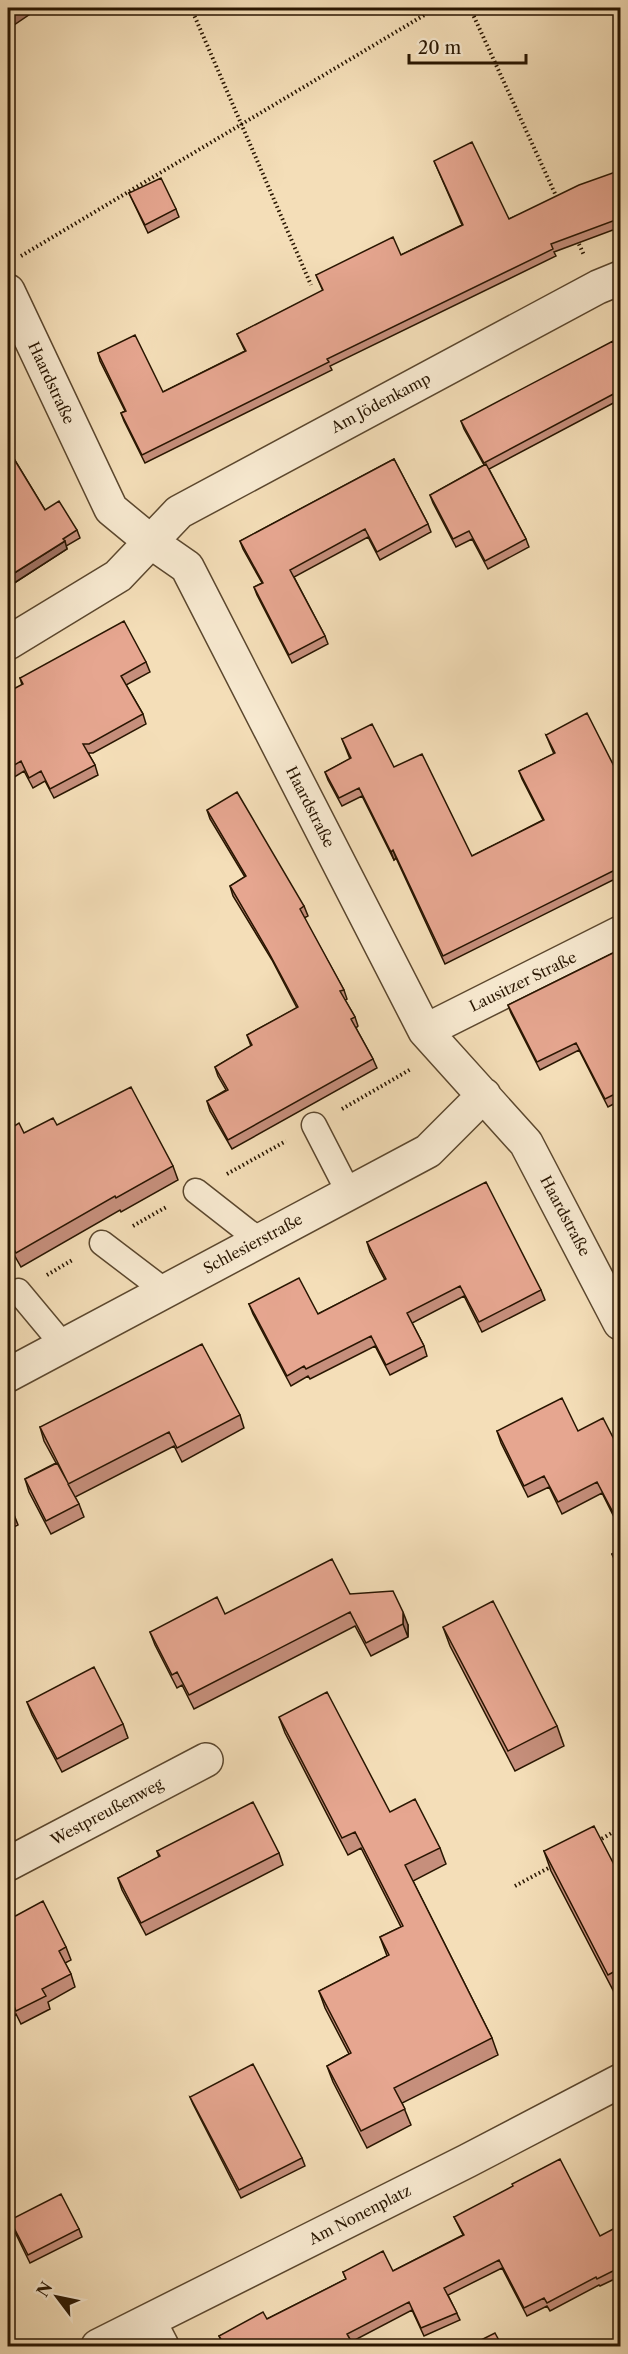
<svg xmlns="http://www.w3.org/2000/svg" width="628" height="2354" viewBox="0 0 628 2354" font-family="'Libre Caslon Text',serif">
	<rect width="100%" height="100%" fill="#f4deb8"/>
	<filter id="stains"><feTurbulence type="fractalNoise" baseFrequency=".00333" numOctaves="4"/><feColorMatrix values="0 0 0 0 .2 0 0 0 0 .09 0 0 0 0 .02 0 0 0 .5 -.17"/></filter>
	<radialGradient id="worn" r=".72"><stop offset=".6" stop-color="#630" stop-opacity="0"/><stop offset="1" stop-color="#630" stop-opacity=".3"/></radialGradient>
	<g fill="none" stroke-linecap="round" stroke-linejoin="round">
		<defs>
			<path id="lane" d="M314,1125L349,1193
				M196,1191L260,1241
				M102,1243L165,1291
				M18,1291L63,1345"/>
			<path id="street" d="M8,291L111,509L151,542L187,567L425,1031L526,1143L620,1323
				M8,643L118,576L179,512L598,287L620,278
				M425,1031L620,933
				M8,1375L428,1151L484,1095
				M8,1864L206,1760
				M149,2321L162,2346
				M98,2346L467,2161L620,2081"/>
		</defs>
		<use href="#lane" stroke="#5b472e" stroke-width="27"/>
		<use href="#street" stroke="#5b472e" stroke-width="36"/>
		<path stroke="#281500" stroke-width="4" stroke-dasharray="1.5 3" stroke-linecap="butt" d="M191,8L311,285
			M470,8L557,198
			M577,240L584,255
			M21,256L436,8
			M342,1109L411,1069
			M227,1174L286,1141
			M133,1226L168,1206
			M47,1275L74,1259
			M598,1841L620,1828
			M515,1886L554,1865"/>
		<use href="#lane" stroke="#f8ead1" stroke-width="24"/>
		<use href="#street" stroke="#f8ead1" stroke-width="33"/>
	</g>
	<path fill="#c68f7c" stroke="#281500" stroke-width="1.5" d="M154,8H183L156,14Z
		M434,161L509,219L621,170V227L554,252L556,256L330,366L332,370L145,463L124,421L121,413L125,411L100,361L98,353L163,392L245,351L237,334L323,291L316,275L401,255L462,225Z
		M129,193L176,209L179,217L148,233Z
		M621,355V399L489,469L526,539L529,547L488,569L472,539L456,547L433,503L430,495L484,465L464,429L461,421Z
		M8,449L45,510L77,530L80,538L66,546L67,549L8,587Z
		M394,459L428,524L431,532L380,560L368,537L294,577L325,636L328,644L292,663L257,595L254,587L262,583L243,549L240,541Z
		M146,662L150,672L126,685L143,714L146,724L93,753H88L95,765L98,775L54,798L45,781L33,788L24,771L8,781V692L22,685L20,678Z
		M546,735L621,780V876L445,964L396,858L394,860L362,796L342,806L328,780L325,772L350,759L342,739L394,767L472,856L543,820L522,779L519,771L554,754Z
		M207,810L304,906L308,916L304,918L344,990L347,999L345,1000L355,1017L358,1026L356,1028L373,1059L377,1068L232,1149L210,1111L207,1101L226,1090L218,1076L215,1067L251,1046L247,1035L297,1008L272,960L233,896L230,886L245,877L210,819Z
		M621,949V1100L608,1107L579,1050L540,1070L511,1013L508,1005Z
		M57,1125L173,1166L178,1180L121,1212L120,1210L21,1267L8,1244V1130L24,1133Z
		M367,1242L541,1290L545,1300L482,1332L464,1296L412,1323L424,1346L427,1356L390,1375L375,1346L310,1379L308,1376L291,1386L253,1314L249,1304L318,1314L385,1280L370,1252Z
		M240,1415L244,1428L182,1462L174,1446L75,1497L79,1504L84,1517L51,1534L29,1492L25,1479L56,1463L44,1441L40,1427Z
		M497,1431H578L621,1453V1529H620L602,1493L562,1514L549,1487L528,1497L501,1443Z
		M8,1501L13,1512L18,1525L8,1530Z
		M621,1549V1576L612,1554Z
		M350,1594L408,1625V1637L371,1656L355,1626L194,1709L182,1685L177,1688L155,1645L150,1632L225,1614Z
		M443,1627L557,1726L564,1746L515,1771L450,1646Z
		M27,1702L123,1724L128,1738L62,1772L32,1715Z
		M279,1717L390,1812L440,1848L446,1864L413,1881L492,2038L498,2055L402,2103L411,2125L367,2148L333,2082L327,2066L349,2054L325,2008L319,1991L387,1956L380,1937L401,1927L361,1848L348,1855L285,1733Z
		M157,1851L279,1853L283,1865L146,1935L122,1890L118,1878L159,1857Z
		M544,1851L621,1878V1991L615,1994L551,1871Z
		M8,1920L66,1947L71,1960L65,1963L71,1974L75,1987L48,2002L50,2009L21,2024L16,2014L8,2019Z
		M190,2097L302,2158L305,2166L241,2198L193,2104Z
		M454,2217L600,2236L621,2233V2276L600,2286L599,2285L550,2311L547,2306L527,2316L502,2268L448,2295L460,2320L424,2336L412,2310L351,2342L354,2346H224L219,2336L267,2319L346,2279L343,2272L393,2271L463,2235Z
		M10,2220L79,2229L82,2237L30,2263L13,2228Z"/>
	<path fill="#a17465" stroke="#281500" stroke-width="1.5" d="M18,8H39L8,29V15Z
		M65,541L67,549L8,587V577Z
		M393,850L396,858L394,860L391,852Z
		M403,1612L408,1625V1637L403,1624Z"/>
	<path fill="#e6a690" stroke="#281500" stroke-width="1.5" d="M8,8H18L8,15Z
		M472,142L509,219L579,185L621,170V218L551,244L553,249L327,359L329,362L142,455L121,413L126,411L98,353L135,335L163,392L246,351L237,334L323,290L316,275L393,237L401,255L463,225L434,161Z
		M161,178L176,209L145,225L129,193Z
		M613,341L621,355V390L484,463L461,421Z
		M8,449L45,510L59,501L77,530L63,539L65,541L8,577Z
		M394,459L428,524L377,552L365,529L290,570L325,636L289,655L254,587L263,583L240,541Z
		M486,464L526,539L485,561L469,531L453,539L430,495Z
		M124,621L146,662L121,676L143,714L89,744H83L95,765L50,789L41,771L29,778L21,761L8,769V692L23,684L20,678Z
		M587,713L621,780V867L443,956L393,850L391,852L359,788L339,798L325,772L351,758L342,739L372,724L394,767L422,754L472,856L544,820L519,771L555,753L546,735Z
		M237,792L304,906L300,909L344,990L340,991L355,1017L351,1019L373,1059L228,1140L207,1101L228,1090L215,1067L252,1045L247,1035L298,1007L268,951L230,886L246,876L207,810Z
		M621,949V1091L605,1099L576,1043L537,1062L508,1005Z
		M131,1087L173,1166L116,1198L115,1196L16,1253L8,1238V1130L19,1123L24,1133L53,1118L57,1125Z
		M486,1182L541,1290L479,1322L460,1286L407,1313L424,1346L386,1365L371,1336L306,1369L304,1366L287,1376L249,1304L299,1278L318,1314L386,1279L367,1242Z
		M202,1344L240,1415L177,1448L169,1432L68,1484L79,1504L46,1521L25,1479L57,1463L68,1483L40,1427Z
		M562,1398L578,1431L603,1418L621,1453V1515L616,1518L597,1482L558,1502L544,1476L524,1486L497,1431Z
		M8,1501L13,1512L8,1515Z
		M621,1549V1570L612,1554Z
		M332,1559L350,1594L393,1591L403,1612V1624L366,1643L350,1612L189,1695L177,1672L172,1675L150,1632L217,1597L225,1614Z
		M493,1601L557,1726L508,1751L443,1627Z
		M94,1667L123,1724L57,1759L27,1702Z
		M327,1692L390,1812L415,1799L440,1848L405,1865L492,2038L394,2088L405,2109L361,2131L327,2066L351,2053L319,1991L389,1955L380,1937L403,1926L355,1832L342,1838L279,1717Z
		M253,1802L279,1853L141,1923L118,1878L160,1856L157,1851Z
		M594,1826L621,1878V1968L608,1975L544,1851Z
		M43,1901L66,1947L59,1951L71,1974L42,1989L46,1996L16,2011L12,2001L8,2003V1920Z
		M253,2064L302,2158L239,2190L190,2097Z
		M560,2159L600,2236L617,2227L621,2233V2267L597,2279L596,2277L547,2303L544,2298L524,2308L499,2260L444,2288L457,2313L421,2328L409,2302L347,2334L354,2346H225L219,2336L263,2312L267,2319L346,2279L343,2272L383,2251L393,2271L464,2235L454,2217L513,2186L512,2184Z
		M61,2194L79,2229L28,2255L10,2220Z
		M495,2333L502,2346H469Z"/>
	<g text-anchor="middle" stroke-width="4.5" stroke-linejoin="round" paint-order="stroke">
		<g font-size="15" fill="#281500" stroke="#f8ead1">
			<text transform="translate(51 383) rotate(65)" y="5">Haardstraße</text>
			<text transform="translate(381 403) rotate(-28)" y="5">Am Jödenkamp</text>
			<text transform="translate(310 807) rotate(63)" y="5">Haardstraße</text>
			<text transform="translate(523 982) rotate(-26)" y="5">Lausitzer Straße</text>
			<text transform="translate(565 1216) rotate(62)" y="5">Haardstraße</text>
			<text transform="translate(253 1244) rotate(-28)" y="5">Schlesierstraße</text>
			<text transform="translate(107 1812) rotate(-28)" y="5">Westpreußenweg</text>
			<text transform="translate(360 2215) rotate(-27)" y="5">Am Nonenplatz</text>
		</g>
	</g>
	<rect width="628" height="2354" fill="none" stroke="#f4deb8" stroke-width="30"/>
	<rect x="9" y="9" width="610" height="2336" fill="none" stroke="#281500" stroke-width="3"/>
	<rect x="15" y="15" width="598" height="2324" fill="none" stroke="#281500" stroke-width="1.5"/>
	<g transform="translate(57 2297) rotate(302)" stroke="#f8ead1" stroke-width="4.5" paint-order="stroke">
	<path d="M0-4.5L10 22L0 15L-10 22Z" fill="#281500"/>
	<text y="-9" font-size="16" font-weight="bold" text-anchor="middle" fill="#281500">N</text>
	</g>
	<path d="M409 54v9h117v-9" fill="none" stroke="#281500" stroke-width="3"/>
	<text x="418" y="54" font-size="18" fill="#281500" stroke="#f8ead1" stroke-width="4.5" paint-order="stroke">20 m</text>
	<rect width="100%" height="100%" filter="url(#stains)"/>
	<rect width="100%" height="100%" fill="url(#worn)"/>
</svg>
